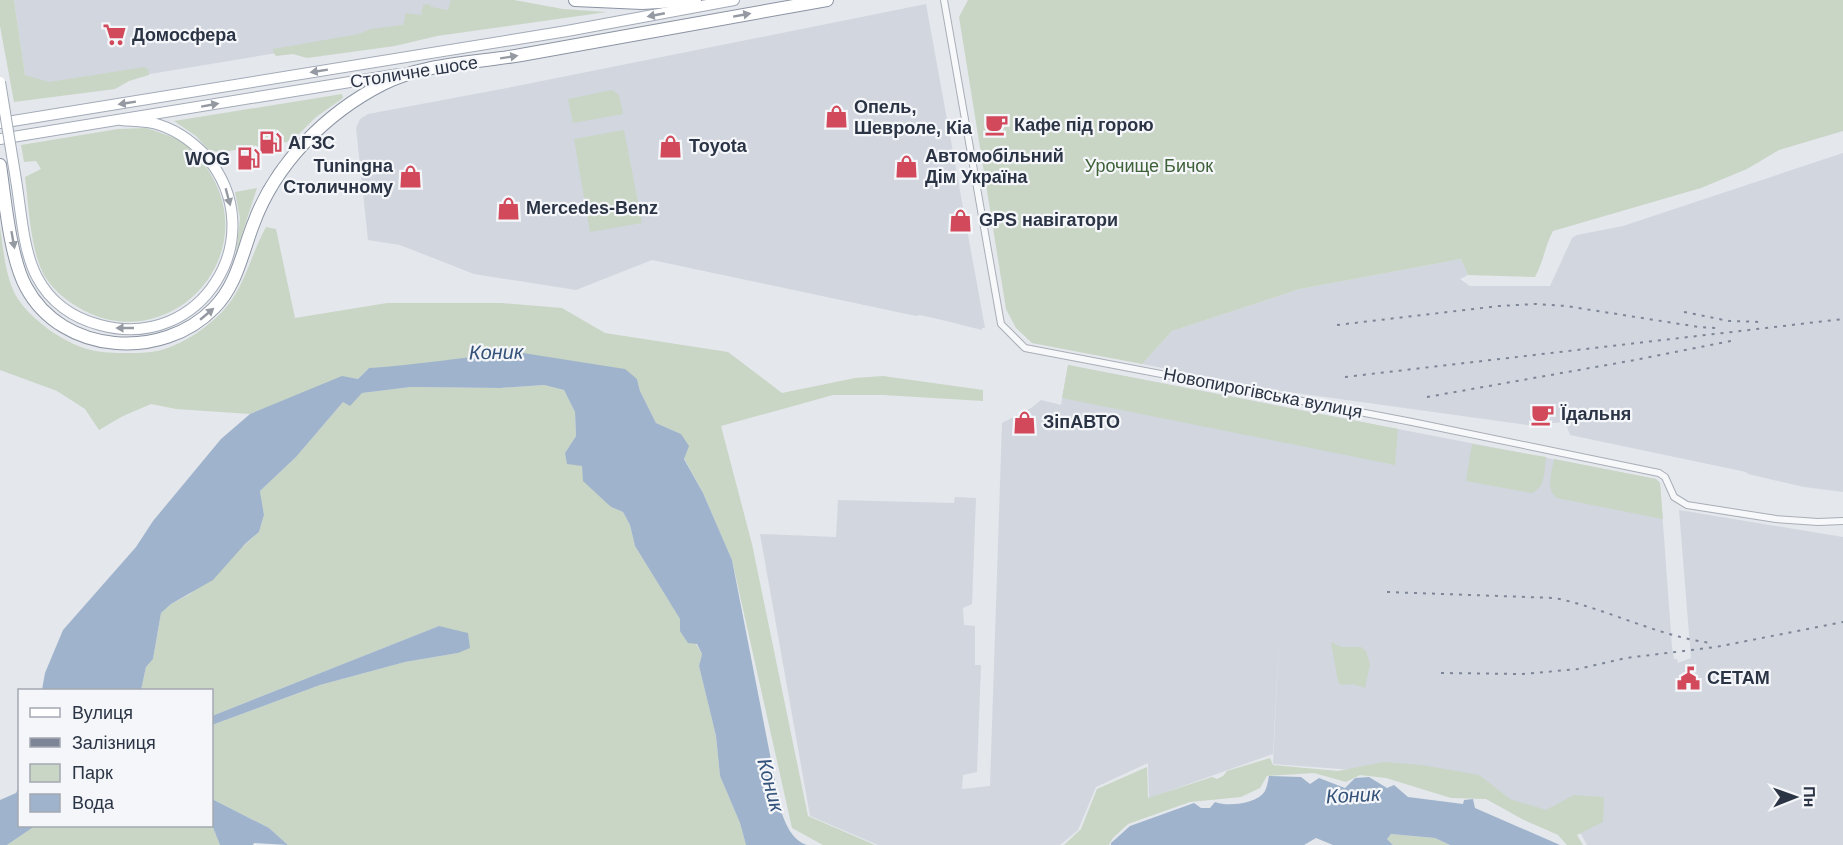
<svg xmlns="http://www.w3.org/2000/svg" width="1843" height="845" viewBox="0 0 1843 845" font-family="Helvetica,sans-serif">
	<rect width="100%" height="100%" fill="#e4e7ec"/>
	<path fill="#d2d6de" d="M14,0H455L452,30L367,38L126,78L50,85L25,75Z
		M926,4L985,328H982V330L942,320L920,315L916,316L652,260L576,290L474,274L400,245L368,240L356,128L360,119L368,114L507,88Z
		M1843,153V492L1804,487L1748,474L1746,472L1570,435L1565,422L1527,425L1281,391L1142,364L1172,331L1300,289L1461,259L1468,275L1460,279L1470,286H1550L1572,238L1577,235L1623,226Z
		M1068,365L1656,479L1660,483L1672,647L1674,659H1677L1678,663L1691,658L1679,510L1843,537V845H1587L1581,834L1490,791L1354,770L1273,764L1280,621L1273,754L1149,798L1148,763L1096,787L1078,830L1060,845H878L810,816L760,534L836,537L838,500L954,503L955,497L976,498L972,604L963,608L964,625L975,626V665H981L977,772L963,775L962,789L990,786L1002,423L1031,408L1041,400L1061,405Z"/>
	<path fill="#c9d6c5" d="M0,0H14L25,75L49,82L145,67L148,69L149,75L129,81L115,89L14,102L0,26Z
		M451,0H514L563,9L607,12L437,36L395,46L307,58L293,54L276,56L273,52V49L359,34L370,29L403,25L405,20V13L421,15L423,5L430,4L431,7L448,10Z
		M968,0H1843V131L1779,150L1747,169L1701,188L1553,231C1545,246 1543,263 1535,277L1468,275L1461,259L1300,289L1172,331L1142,364L1032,343L1016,328L1006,309L959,17Z
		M612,90L619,95L623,114L573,123L568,99Z
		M342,94L343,98L316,117L299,134L287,142L222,152L209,151L196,136L174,121Z
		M146,128C158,132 173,136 184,143C197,152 208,168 215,182C255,263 171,350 89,313C72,305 54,292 44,275C30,249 29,206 25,177L41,169L36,161L24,162L21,145L118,129Z
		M624,130L642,223L590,232L574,139Z
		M257,188L236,253L240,219L235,192Z
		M0,227C4,252 5,281 20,302C35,322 63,342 87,349C100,353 115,353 128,353C140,353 153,353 165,349C186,342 206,328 222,312C245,288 250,256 266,227L276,229L295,318L387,303H502L562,308L605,333L728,352L782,393L855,378L883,376L983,390V401L883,395H833L721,426L752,544L808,816L875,845H823L792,828L732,560L703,493L684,458L681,434L656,423L640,391L637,379L399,367L369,368L358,379L342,377L250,414L176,409L151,404L123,416L99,430L85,409L57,391L0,370Z
		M1068,365L1398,429L1395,465L1062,398Z
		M544,385L564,390L575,412L576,436L565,453L582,466L611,507L623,512L630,525L635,546L702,654L699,666L716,736L720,776L740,823L746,845H288L269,828L212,799V725L320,685L405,662L458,653L439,626L212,716V690H141L146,667L153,659L161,613L171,604L190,594L259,532L264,515L260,491L296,457L343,402L362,393L411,387L500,388Z
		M1472,444L1546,457C1544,472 1546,488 1531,493L1466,481Z
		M1554,459L1656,479L1660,483L1663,519L1557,498C1545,490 1552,472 1554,459Z
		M1331,642L1341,647H1361L1366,651L1370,664L1365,688L1353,684L1341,685L1338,682Z
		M1270,758L1273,765L1338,771L1384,762L1422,765L1479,775L1510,799L1546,810L1574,795L1604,797L1603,822L1577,835L1583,845H1567L1558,835L1522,819L1486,799L1451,798L1386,778L1360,775L1346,782L1314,773L1267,776L1260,788L1241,797L1190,802L1128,824L1113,838L1109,845H1064L1081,829L1097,789L1147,767L1148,798L1212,777L1217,779L1223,776L1227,771Z
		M212,825L220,845H7L35,826Z
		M1391,834L1435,838L1450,845H1393L1387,839Z"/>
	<path fill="#9fb4cc" d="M523,353L625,369L637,379L640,391L656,423L681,434L689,446L684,459L703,493L732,560L781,811C786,825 792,840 807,845H746L740,823L720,776L716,736L699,666L702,654L697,644L688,643L680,631V619L635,546L630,525L623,512L611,507L583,481L582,466L567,464L565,453L576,436L575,412L564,390L544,385L500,388L411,387L362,393L350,406L343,402L296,457L260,491L264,515L259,532L245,544L213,580L171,604L161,613L153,659L146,667L141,690H42L45,673L63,630L136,547L153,521L221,439L250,414L342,376L358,379L369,368C421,365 471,355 523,353Z
		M439,626L468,633L470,648L458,653L405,662L320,685L212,725V716Z
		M1269,776L1301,777L1310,784L1319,778L1345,788L1355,778L1369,777L1387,788L1394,785L1408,797L1463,804L1464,800L1473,799L1475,808L1560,845H1450L1435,838L1391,834L1387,839L1393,845H1333L1316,838L1304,845H1111V843L1130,826L1194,803L1201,808H1210L1215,802C1228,807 1257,804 1265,791C1267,787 1268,781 1269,776Z
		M19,787L20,826H35L7,845H0V800L16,793Z
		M212,799L269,828L288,845L254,843L253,845H220L212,825Z"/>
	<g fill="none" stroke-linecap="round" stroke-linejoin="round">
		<defs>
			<path id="street" d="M944,0L1001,324L1025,348L1412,422L1659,473L1665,477L1674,497L1687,505L1776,519L1818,522L1843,521"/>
			<path id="primary" d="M0,123L567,31L734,0
				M0,139L399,74
				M16,180C21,210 23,251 37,277C50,302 73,318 100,325C201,353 274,236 206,156C192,141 173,128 153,123C143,121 131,121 121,120"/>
			<path id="highway" d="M575,0L642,3L695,0
				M0,165C5,199 10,258 26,287C62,355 163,361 214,308C237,285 242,253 253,225C275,164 326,113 383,84C425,63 476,63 521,55C623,37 725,18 827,0"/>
		</defs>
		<use href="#street" stroke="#a9aeb7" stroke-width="8"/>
		<use href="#primary" stroke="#a3abb8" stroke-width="12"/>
		<use href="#highway" stroke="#8b94a3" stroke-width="14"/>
		<use href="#street" stroke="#f7f8fa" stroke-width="6"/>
		<use href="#primary" stroke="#fff" stroke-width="10"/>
		<use href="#highway" stroke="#fff" stroke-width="12"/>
		<path stroke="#7d8696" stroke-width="2" stroke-dasharray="3 6" stroke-linecap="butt" d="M1684,312L1729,321L1762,322
			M1337,325L1499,306L1535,304L1566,306L1699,327L1716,328
			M1345,377L1843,319
			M1427,397L1635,360L1736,340
			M1387,592L1555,598C1608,609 1657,636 1711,643
			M1441,673L1523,674L1578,669L1626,658L1716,647L1843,622"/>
		<defs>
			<path id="primary-bridge" d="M0,82L16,180"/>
		</defs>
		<use href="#primary-bridge" stroke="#a3abb8" stroke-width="12" stroke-linecap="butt"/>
		<use href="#primary-bridge" stroke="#fff" stroke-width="10"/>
	</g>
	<defs><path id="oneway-solid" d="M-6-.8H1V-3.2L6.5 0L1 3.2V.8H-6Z" transform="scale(1.5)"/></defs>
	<g fill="#959aa2">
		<use href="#oneway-solid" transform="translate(656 15) rotate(169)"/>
		<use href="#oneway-solid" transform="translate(742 15) rotate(-10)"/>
		<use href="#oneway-solid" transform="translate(509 57) rotate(-9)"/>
		<use href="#oneway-solid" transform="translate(319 71) rotate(171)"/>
		<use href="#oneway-solid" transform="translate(127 103) rotate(171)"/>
		<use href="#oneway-solid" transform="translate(210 105) rotate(-10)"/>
		<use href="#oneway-solid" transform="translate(228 197) rotate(75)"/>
		<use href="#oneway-solid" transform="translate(13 240) rotate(80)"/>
		<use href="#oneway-solid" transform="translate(207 314) rotate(-40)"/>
		<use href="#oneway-solid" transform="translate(125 328) rotate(-180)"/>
	</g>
	<defs>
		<symbol id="supermarket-bare" viewBox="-9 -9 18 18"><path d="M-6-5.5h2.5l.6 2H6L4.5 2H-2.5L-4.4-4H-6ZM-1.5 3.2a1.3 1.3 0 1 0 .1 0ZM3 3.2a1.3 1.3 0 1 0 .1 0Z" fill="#d1495b" stroke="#f4f6f9" stroke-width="2.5" paint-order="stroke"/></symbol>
		<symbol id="shop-bare" viewBox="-9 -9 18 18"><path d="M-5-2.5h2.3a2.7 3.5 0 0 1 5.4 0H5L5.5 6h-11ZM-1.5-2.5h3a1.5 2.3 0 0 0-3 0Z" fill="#d1495b" stroke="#f4f6f9" stroke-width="2.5" paint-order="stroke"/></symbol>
		<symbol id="cafe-bare" viewBox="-9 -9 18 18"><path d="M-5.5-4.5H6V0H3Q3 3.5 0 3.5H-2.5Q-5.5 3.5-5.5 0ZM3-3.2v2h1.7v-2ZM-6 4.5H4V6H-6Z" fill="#d1495b" stroke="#f4f6f9" stroke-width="2.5" paint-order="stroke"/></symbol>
		<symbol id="fuel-bare" viewBox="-9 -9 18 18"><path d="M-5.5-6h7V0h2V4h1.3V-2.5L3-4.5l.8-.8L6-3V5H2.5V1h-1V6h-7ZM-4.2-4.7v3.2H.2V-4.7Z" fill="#d1495b" stroke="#f4f6f9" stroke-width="2.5" paint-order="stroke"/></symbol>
		<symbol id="civic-bare" viewBox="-9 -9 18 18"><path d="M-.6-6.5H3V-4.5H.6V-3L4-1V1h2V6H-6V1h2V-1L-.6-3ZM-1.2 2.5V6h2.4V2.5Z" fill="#d1495b" stroke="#f4f6f9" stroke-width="2.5" paint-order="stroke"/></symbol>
	</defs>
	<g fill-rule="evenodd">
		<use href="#supermarket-bare" x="98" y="18" width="33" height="33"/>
		<use href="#shop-bare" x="820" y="100" width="33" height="33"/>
		<use href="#cafe-bare" x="980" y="108" width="33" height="33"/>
		<use href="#fuel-bare" x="254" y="126" width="33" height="33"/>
		<use href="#shop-bare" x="654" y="130" width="33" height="33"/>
		<use href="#fuel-bare" x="232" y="142" width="33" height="33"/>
		<use href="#shop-bare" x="890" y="150" width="33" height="33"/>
		<use href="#shop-bare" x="394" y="160" width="33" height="33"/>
		<use href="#shop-bare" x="492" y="192" width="33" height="33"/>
		<use href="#shop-bare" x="944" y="204" width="33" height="33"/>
		<use href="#cafe-bare" x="1526" y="398" width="33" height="33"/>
		<use href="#shop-bare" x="1008" y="406" width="33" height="33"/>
		<use href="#civic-bare" x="1672" y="662" width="33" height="33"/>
	</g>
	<g text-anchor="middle" stroke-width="4.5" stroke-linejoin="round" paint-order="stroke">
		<g font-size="18" font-weight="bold" fill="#2b3445" stroke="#f4f6f9" text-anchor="start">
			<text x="132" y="41">Домосфера</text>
			<text x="854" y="113">Опель,<tspan x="854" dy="21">Шевроле, Кіа</tspan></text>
			<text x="1014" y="131">Кафе під горою</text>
			<text x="288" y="149">АГЗС</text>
			<text x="689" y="152">Toyota</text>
			<text x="925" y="162">Автомобільний<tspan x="925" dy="21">Дім Україна</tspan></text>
			<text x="230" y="165" text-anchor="end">WOG</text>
			<text x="393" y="172" text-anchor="end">Tuningна<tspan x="393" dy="21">Столичному</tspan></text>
			<text x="526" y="214">Mercedes-Benz</text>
			<text x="979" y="226">GPS навігатори</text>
			<text x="1561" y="420">Їдальня</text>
			<text x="1043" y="428">ЗіпАВТО</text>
			<text x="1707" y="684">СЕТАМ</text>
		</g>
		<g font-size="18" fill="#2b3445" stroke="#f4f6f9">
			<text transform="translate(414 72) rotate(-9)" y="6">Столичне шосе</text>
			<text transform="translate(1263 393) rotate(11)" y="6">Новопирогівська вулиця</text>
		</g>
		<g font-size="18" fill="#3f6138" stroke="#f4f6f9">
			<text x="1149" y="172">Урочище Бичок</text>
		</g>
		<g font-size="20" font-style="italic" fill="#34527a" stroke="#f4f6f9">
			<text transform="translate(496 352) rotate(-1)" y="7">Коник</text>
			<text transform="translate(771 785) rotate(75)" y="7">Коник</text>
			<text transform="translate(1353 795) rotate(-3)" y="7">Коник</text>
		</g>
	</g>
	<rect x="18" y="689" width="195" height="138" fill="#f4f6f9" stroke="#a4a8b1" stroke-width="1.5"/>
	<rect x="30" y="708" width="30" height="9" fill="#ffffff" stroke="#a4a8b1" stroke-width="1.5"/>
	<text x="72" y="719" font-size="18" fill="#2b3445">Вулиця</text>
	<rect x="30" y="738" width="30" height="9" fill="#7d8696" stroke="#a4a8b1" stroke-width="1.5"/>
	<text x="72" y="749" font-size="18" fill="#2b3445">Залізниця</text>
	<rect x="30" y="764" width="30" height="18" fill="#c9d6c5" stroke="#a4a8b1" stroke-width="1.5"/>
	<text x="72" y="779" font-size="18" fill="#2b3445">Парк</text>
	<rect x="30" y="794" width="30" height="18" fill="#9fb4cc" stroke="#a4a8b1" stroke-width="1.5"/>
	<text x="72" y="809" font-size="18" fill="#2b3445">Вода</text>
	<g transform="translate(1795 797) rotate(89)" stroke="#f4f6f9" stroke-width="4.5" paint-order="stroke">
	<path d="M0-4.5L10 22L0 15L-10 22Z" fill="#2b3445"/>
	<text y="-9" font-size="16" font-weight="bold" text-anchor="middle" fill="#2b3445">Пн</text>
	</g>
</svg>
